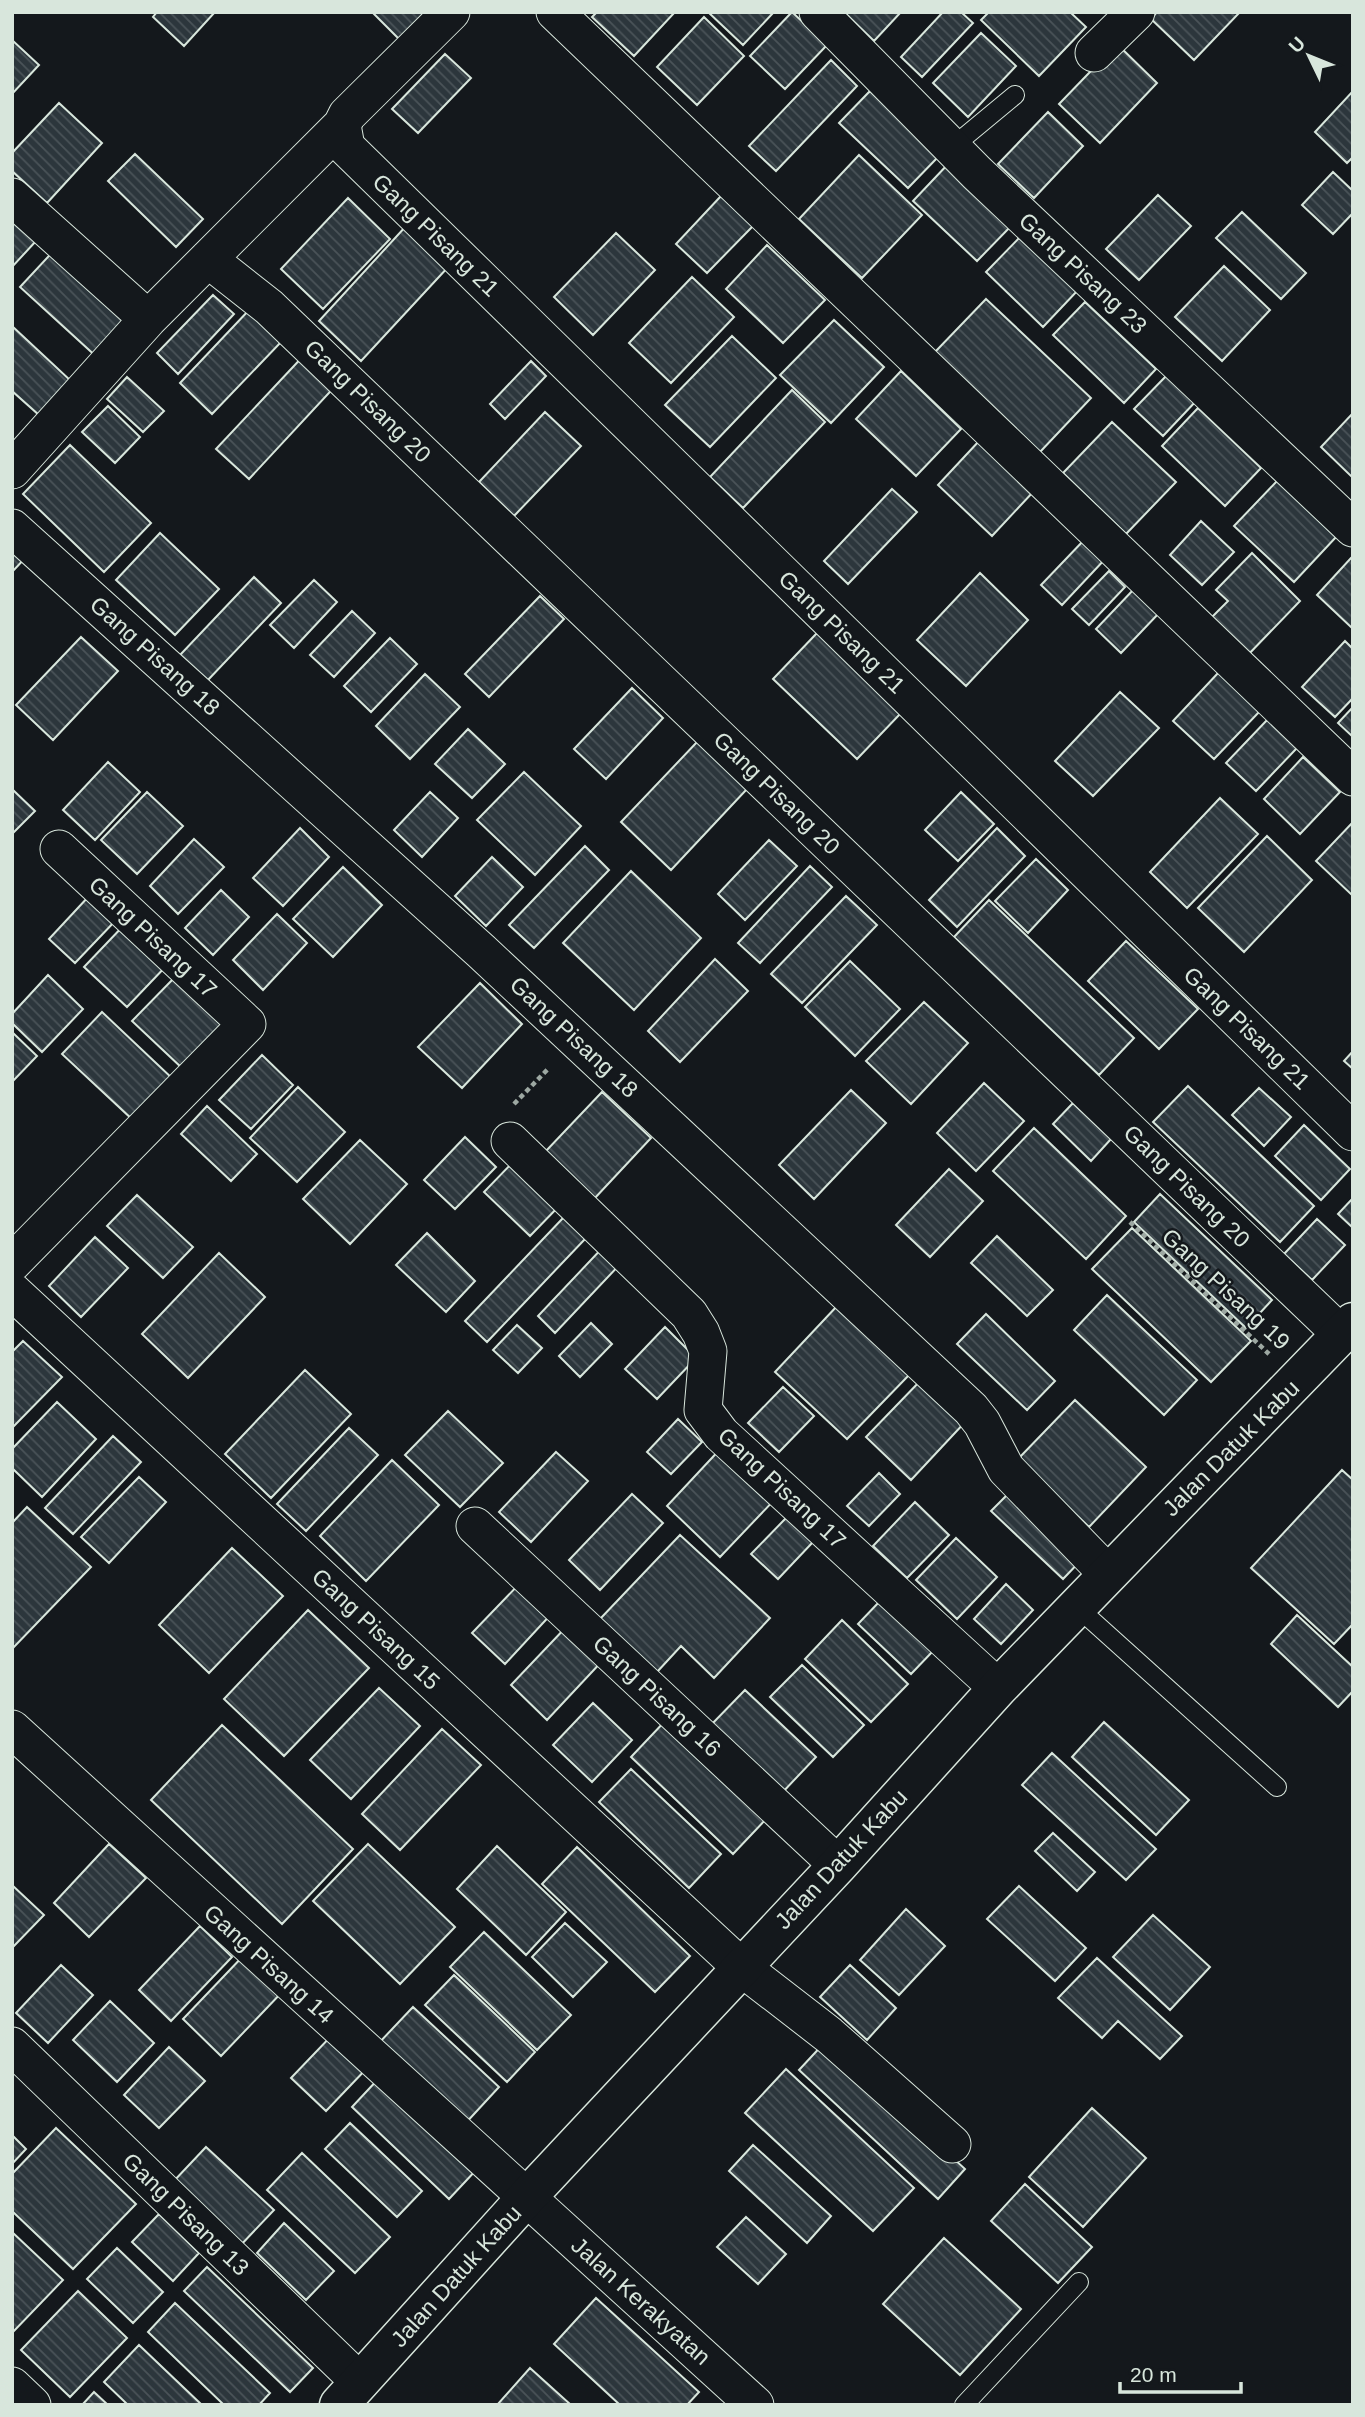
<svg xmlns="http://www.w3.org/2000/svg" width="1365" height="2417" viewBox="0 0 1365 2417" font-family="Helvetica,sans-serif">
	<defs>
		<pattern id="building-back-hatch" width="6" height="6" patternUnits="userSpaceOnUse" patternTransform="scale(1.75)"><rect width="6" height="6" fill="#2c363c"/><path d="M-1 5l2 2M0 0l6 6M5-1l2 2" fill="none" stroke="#4a5358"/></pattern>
	</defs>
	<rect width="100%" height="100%" fill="#14181c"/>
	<path fill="url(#building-back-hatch)" stroke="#d8e6dc" stroke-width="2" d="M157,12H215L184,46L153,17Z
		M372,12H425L399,39Z
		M597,12H675L634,56L592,17Z
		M708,12H774L743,45Z
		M792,12L827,45L785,89L750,56Z
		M844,12H901L874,41Z
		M943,12H961L973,23L922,77L901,57Z
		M989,12H1070L1086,27L1039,76L981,20Z
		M1157,12H1240L1194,60L1151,19Z
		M704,17L744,56L697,105L657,67Z
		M981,33L1016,66L968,117L933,83Z
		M12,40L39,65L12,94Z
		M1117,44L1157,83L1100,143L1059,104Z
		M445,54L471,78L418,133L392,109Z
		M831,60L857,86L776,171L749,146Z
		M870,91L939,156L908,188L839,123Z
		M1353,91V157L1347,163L1315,132Z
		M59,103L102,143L47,203L12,171V153Z
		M1048,112L1083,146L1034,198L998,164Z
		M135,154L203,219L176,247L108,181Z
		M859,155L922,215L862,278L799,219Z
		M950,162L1014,223L977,261L913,201Z
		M1333,172L1353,191V213L1333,234L1302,205Z
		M1158,195L1191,226L1139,280L1106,249Z
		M721,196L753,226L707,273L676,244Z
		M348,198L390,239L323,309L281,269Z
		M1242,212L1306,273L1281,299L1216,238Z
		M12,219L36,241L12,267Z
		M407,225L450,265L361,361L319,321Z
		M616,233L655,270L593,335L554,297Z
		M1022,235L1079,289L1043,327L986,272Z
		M60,244L138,317L99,359L20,287Z
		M767,245L825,300L783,343L726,289Z
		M1224,266L1270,310L1222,361L1175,317Z
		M692,277L734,317L671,383L629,343Z
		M213,295L234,314L178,374L157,353Z
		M986,299L1091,398L1040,452L935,352Z
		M1085,302L1156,369L1124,403L1053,335Z
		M250,309L282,341L212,414L180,383Z
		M834,320L884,367L831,423L780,375Z
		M12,326L71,381L39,415L12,391Z
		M732,336L776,378L710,447L665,405Z
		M308,351L340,381L249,479L216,449Z
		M531,361L546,376L505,419L490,404Z
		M901,371L961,429L916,476L856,419Z
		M1170,372L1198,399L1163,436L1134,409Z
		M127,377L164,411L143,432L107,399Z
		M792,390L825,422L743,508L710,477Z
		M108,406L140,437L115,463L82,432Z
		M1198,408L1261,468L1225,506L1162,446Z
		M545,412L581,446L514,516L479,482Z
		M1353,413V478L1321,447Z
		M1112,422L1176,482L1126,534L1063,473Z
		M980,440L1034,491L992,536L938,485Z
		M70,445L151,523L104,572L23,494Z
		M1278,480L1337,536L1294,582L1234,526Z
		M892,489L917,512L848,584L824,561Z
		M1201,521L1234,552L1202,585L1170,555Z
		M160,533L219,589L175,635L116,580Z
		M12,537L29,554L12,572Z
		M1086,538L1107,557L1062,605L1041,585Z
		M1252,553L1300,601L1244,659L1206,623L1228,601L1216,590Z
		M1351,558L1353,559V629L1317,595Z
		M1109,571L1125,587L1089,625L1072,609Z
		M980,573L1028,620L966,686L917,640Z
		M254,577L281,603L207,681L180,655Z
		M314,580L337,602L294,648L270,625Z
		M1135,588L1160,612L1121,653L1096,629Z
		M540,596L564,619L489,697L465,674Z
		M352,611L375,633L334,677L310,655Z
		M817,633L901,713L857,759L773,679Z
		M81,637L118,671L53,740L16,705Z
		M390,638L417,664L371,712L344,686Z
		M1345,641L1353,649V698L1335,717L1302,687Z
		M1219,672L1260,711L1214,759L1173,721Z
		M425,674L460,707L410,759L376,726Z
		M632,688L663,718L606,779L574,749Z
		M1120,692L1159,728L1093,796L1055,761Z
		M1353,707V737L1338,723Z
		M1268,719L1297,748L1256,791L1226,763Z
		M468,729L505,764L472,798L435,764Z
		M698,741L747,789L671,870L621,822Z
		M1303,757L1340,792L1300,834L1264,799Z
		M108,762L140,792L95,840L63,810Z
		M524,772L581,826L535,875L477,820Z
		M12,789L35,811L12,834Z
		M147,792L183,826L137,874L101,840Z
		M430,792L458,818L422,857L394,830Z
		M961,792L994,824L958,861L925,830Z
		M1220,798L1258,834L1187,908L1150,872Z
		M1353,822V896L1316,861Z
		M300,828L329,857L283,906L253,878Z
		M997,828L1025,856L957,927L929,900Z
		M1267,836L1312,880L1244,952L1198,908Z
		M194,839L224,867L178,914L150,886Z
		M769,840L797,866L745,920L718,894Z
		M585,846L609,870L534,948L509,925Z
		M492,857L523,887L486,926L455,896Z
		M1036,859L1068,890L1028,933L995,901Z
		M810,866L832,887L760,963L738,943Z
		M343,867L382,905L333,957L293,919Z
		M631,871L701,938L634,1010L563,943Z
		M221,890L249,917L213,955L185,928Z
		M90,895L117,919L75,963L49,939Z
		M846,896L877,925L802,1003L771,974Z
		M989,900L1134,1038L1099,1075L954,937Z
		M277,914L307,943L263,990L233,960Z
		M127,922L170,962L127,1007L84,967Z
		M1126,941L1198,1009L1159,1049L1088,981Z
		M715,959L748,991L680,1062L648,1031Z
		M850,961L900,1009L855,1056L805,1007Z
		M178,974L227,1021L182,1068L132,1021Z
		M48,975L83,1009L42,1052L12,1023V1014Z
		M480,983L522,1024L462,1088L418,1047Z
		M924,1002L968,1043L911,1104L866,1061Z
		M102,1012L174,1080L134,1121L62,1054Z
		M12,1032L37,1056L12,1082Z
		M1353,1051V1069L1344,1061Z
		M262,1055L293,1085L251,1129L219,1100Z
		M984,1083L1024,1121L976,1171L937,1133Z
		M1188,1086L1314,1206L1280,1242L1153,1122Z
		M298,1087L345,1132L297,1182L250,1138Z
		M1259,1088L1291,1117L1264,1146L1232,1115Z
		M851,1090L886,1123L814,1199L779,1165Z
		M602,1092L651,1138L594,1199L545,1152Z
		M1073,1103L1111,1139L1091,1161L1053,1124Z
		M207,1106L257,1154L231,1181L181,1134Z
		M1304,1125L1350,1169L1321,1200L1275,1156Z
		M1034,1128L1126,1216L1086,1259L993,1171Z
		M465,1137L496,1167L455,1209L424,1180Z
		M360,1140L407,1184L350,1244L303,1199Z
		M516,1159L562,1203L530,1236L484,1192Z
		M949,1169L983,1201L930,1257L896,1225Z
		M1160,1194L1272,1300L1246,1328L1134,1222Z
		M137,1195L193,1247L163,1278L107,1226Z
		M1353,1198V1228L1338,1214Z
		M564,1217L586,1238L487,1342L465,1321Z
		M1317,1219L1345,1245L1312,1280L1284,1254Z
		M1132,1228L1251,1341L1211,1382L1092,1269Z
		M427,1233L475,1281L446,1312L396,1265Z
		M997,1236L1053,1290L1027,1316L971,1263Z
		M95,1237L128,1268L81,1317L49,1286Z
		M607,1243L624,1260L555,1333L538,1316Z
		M219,1253L265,1297L188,1378L142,1334Z
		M1107,1295L1197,1380L1164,1415L1074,1330Z
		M838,1305L910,1374L847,1439L775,1372Z
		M986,1314L1055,1381L1027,1410L957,1344Z
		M591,1323L612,1344L580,1377L559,1356Z
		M517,1325L542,1348L518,1373L493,1350Z
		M665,1327L696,1358L657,1399L625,1369Z
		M23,1341L62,1377L12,1428V1352Z
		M305,1370L351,1414L271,1498L225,1454Z
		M923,1378L967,1420L911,1480L866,1437Z
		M783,1387L814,1416L779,1452L748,1423Z
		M1075,1400L1146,1467L1089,1527L1018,1459Z
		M57,1402L96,1439L42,1497L12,1468V1449Z
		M448,1411L503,1463L460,1507L405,1455Z
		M678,1419L702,1442L671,1474L647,1452Z
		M349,1428L378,1455L306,1531L277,1504Z
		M113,1436L141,1462L73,1534L45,1508Z
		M724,1445L778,1496L720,1557L667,1506Z
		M556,1452L588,1481L531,1542L499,1512Z
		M392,1460L439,1505L366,1581L320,1536Z
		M1342,1470L1353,1480V1624L1334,1644L1251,1568Z
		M879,1473L900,1494L869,1526L847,1506Z
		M139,1477L166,1502L109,1563L81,1537Z
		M1014,1488L1085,1556L1063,1579L991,1511Z
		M632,1494L663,1523L600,1590L569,1560Z
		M915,1502L949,1535L907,1578L873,1546Z
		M27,1507L91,1567L12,1649V1523Z
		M787,1517L813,1542L778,1579L751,1554Z
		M680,1535L770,1618L714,1678L681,1646L657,1672L600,1619Z
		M956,1538L997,1577L957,1619L916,1580Z
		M232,1548L283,1596L209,1673L159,1625Z
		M523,1580L555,1610L505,1664L472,1633Z
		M1006,1584L1033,1610L1001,1644L974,1619Z
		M881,1600L934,1650L911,1674L858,1624Z
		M308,1610L369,1668L284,1756L224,1699Z
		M1297,1615L1353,1667V1691L1338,1707L1271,1644Z
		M842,1620L908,1684L871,1722L805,1659Z
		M569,1624L605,1658L547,1720L511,1685Z
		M802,1665L864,1725L833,1757L770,1697Z
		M379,1688L420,1726L351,1799L310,1760Z
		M745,1690L816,1757L780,1795L709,1727Z
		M593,1703L632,1740L592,1782L553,1745Z
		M667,1719L768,1817L733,1854L631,1757Z
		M1104,1722L1189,1800L1156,1835L1072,1757Z
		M222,1725L353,1849L282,1924L151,1800Z
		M442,1729L481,1765L400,1850L362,1814Z
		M1052,1753L1156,1849L1126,1880L1022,1785Z
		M631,1769L721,1854L689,1888L599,1802Z
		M1053,1833L1095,1872L1077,1891L1035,1851Z
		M109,1844L146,1878L89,1937L54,1903Z
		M368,1844L455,1927L400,1984L313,1901Z
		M497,1846L566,1912L526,1955L457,1889Z
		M577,1847L690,1956L655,1992L542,1884Z
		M12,1885L44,1915L12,1948Z
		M1019,1886L1086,1948L1055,1981L987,1919Z
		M906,1909L945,1946L899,1995L860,1960Z
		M1153,1915L1210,1967L1170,2010L1113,1957Z
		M565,1923L607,1962L573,1997L532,1957Z
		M200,1926L232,1957L171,2021L139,1990Z
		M484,1932L571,2015L537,2050L450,1967Z
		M246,1953L284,1990L221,2056L183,2019Z
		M1097,1958L1182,2036L1160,2059L1118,2021L1102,2038L1058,1998Z
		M61,1965L93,1995L48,2043L16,2013Z
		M850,1965L896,2008L867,2040L820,1997Z
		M454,1975L535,2052L507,2082L425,2005Z
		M110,2001L154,2043L117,2082L73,2040Z
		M413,2007L499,2087L463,2126L377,2045Z
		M335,2032L370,2065L326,2111L291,2078Z
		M826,2041L965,2169L938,2199L799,2070Z
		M169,2047L205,2081L159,2128L124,2095Z
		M786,2069L914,2188L873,2231L745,2113Z
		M381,2076L478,2168L449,2199L352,2107Z
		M1092,2108L1146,2158L1083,2227L1029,2177Z
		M350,2123L422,2191L397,2217L325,2149Z
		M56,2128L136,2204L73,2269L12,2211V2174Z
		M12,2135L26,2149L12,2164Z
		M753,2145L831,2216L807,2243L729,2171Z
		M206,2147L274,2210L239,2247L172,2183Z
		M302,2153L390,2237L355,2273L267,2190Z
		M1025,2184L1092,2247L1058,2283L991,2221Z
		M159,2214L199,2253L173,2281L132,2242Z
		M746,2217L786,2254L758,2284L717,2247Z
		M284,2223L334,2271L306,2300L257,2253Z
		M12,2232L63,2280L12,2333Z
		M944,2238L1021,2309L960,2375L883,2304Z
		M117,2248L163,2292L133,2323L87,2279Z
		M207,2267L313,2368L290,2392L184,2291Z
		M78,2291L127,2338L70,2397L21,2350Z
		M596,2298L699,2392L687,2405H620L554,2344Z
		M175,2303L270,2393L259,2405H224L148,2332Z
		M139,2345L202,2405H128L104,2382Z
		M530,2368L571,2405H497Z
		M94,2392L108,2405H82Z"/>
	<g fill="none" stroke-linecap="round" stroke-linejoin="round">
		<defs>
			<path id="service" d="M951,148L1015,95
				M1077,1607L1277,1787
				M964,2405L1079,2282"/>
			<path id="minor" d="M555,12L1353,777
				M818,12L977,173L1353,528
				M1094,53L1136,12
				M342,125L346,147L1353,1132
				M12,197L148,319
				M208,259L269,307L1341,1334
				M12,470L148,319L342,125L347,115L451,12
				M12,528L481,951L971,1409L982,1423L1006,1469L1107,1573
				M510,1141L689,1314L701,1333L708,1351L703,1410L721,1434L998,1688
				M12,1263L247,1024L59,849
				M12,1291L741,1967L829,2035L952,2144
				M475,1526L838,1865
				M12,1729L755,2405
				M12,2046L360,2382
				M12,2386L32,2405"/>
			<path id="tertiary" d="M339,2405L526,2198L838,1865L998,1688L1353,1322"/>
		</defs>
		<use href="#service" stroke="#d8e6dc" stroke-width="20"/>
		<use href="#minor" stroke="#d8e6dc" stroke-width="39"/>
		<use href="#tertiary" stroke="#d8e6dc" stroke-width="41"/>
		<path stroke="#9da8a2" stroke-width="4.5" stroke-dasharray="5 3.5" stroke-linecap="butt" d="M514,1104L549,1068
			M1130,1222L1269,1354"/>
		<use href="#service" stroke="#14181c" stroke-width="18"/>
		<use href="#minor" stroke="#14181c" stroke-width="37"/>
		<use href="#tertiary" stroke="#14181c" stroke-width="38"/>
	</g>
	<g text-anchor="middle" stroke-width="5" stroke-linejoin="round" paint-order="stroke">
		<g font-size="23" fill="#d8e6dc" stroke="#14181c">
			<text transform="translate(436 235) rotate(44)" y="8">Gang Pisang 21</text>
			<text transform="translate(1083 273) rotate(43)" y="8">Gang Pisang 23</text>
			<text transform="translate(368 401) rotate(44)" y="8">Gang Pisang 20</text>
			<text transform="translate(842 632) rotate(44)" y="8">Gang Pisang 21</text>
			<text transform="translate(155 656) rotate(42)" y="8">Gang Pisang 18</text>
			<text transform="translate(777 793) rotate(44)" y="8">Gang Pisang 20</text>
			<text transform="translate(153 937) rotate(43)" y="8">Gang Pisang 17</text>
			<text transform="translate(1247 1028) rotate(44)" y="8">Gang Pisang 21</text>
			<text transform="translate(574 1037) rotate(43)" y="8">Gang Pisang 18</text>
			<text transform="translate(1187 1186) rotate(44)" y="8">Gang Pisang 20</text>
			<text transform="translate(1226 1289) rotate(43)" y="8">Gang Pisang 19</text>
			<text transform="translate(1231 1448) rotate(-45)" y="8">Jalan Datuk Kabu</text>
			<text transform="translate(782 1488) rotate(43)" y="8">Gang Pisang 17</text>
			<text transform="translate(376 1629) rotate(43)" y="8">Gang Pisang 15</text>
			<text transform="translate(657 1696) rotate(43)" y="8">Gang Pisang 16</text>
			<text transform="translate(841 1859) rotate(-47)" y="8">Jalan Datuk Kabu</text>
			<text transform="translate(269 1964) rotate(42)" y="8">Gang Pisang 14</text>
			<text transform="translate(186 2214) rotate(44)" y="8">Gang Pisang 13</text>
			<text transform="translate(456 2276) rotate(-48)" y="8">Jalan Datuk Kabu</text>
			<text transform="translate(641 2301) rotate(42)" y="8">Jalan Kerakyatan</text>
		</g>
	</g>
	<rect width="1365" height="2417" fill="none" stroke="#d8e6dc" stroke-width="28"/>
	<g transform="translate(1309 56) rotate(313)" stroke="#14181c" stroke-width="5" paint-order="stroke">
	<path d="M0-5L12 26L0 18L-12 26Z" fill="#d8e6dc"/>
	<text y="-10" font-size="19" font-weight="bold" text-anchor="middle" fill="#d8e6dc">U</text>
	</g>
	<path d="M1120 2382v10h121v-10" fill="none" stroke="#d8e6dc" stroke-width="3.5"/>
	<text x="1130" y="2382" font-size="21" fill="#d8e6dc" stroke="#14181c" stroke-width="5" paint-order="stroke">20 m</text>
</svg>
